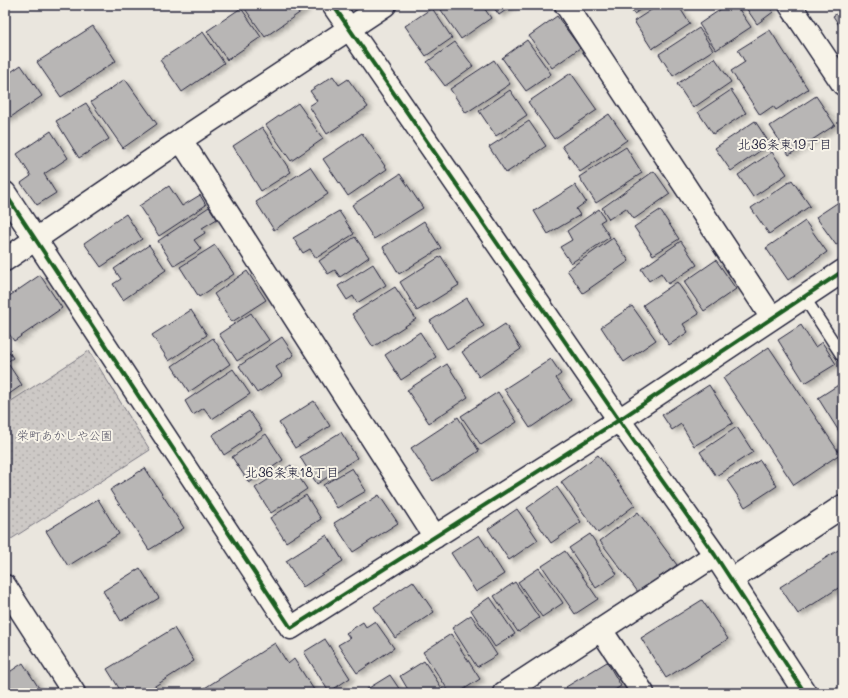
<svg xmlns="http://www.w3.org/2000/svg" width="848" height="698" viewBox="0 0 848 698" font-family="Mali,'Klee One',sans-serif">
	<defs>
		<pattern id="park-dots" width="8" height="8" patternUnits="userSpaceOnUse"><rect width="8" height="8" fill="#cdc9c6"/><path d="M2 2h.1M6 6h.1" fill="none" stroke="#b0acab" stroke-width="1.8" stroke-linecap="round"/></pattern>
		<filter id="shadow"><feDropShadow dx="4.5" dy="2.5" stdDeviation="2" flood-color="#0004"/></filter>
	</defs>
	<rect width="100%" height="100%" fill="#eae6de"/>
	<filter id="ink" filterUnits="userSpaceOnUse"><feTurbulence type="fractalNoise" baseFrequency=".025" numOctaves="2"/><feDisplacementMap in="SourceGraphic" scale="8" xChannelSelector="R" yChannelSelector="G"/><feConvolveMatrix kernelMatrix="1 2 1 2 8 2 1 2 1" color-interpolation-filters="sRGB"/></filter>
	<g filter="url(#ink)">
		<path fill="url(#park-dots)" stroke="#787680" d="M89,351L150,450L5,543V405Z"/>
		<path fill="#b8b6b5" stroke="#22223b" filter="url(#shadow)" d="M244,5H302L305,9L265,37L243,6Z
			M448,5H482L491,18L461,39L441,10Z
			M492,5H513L499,15Z
			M628,5H648L634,14Z
			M659,5H678L690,24L652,49L634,21Z
			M727,5H736L751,27L716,50L699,24Z
			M744,5H768L773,12L757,24Z
			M241,8L261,37L227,60L207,31Z
			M432,8L452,38L426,56L405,26Z
			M843,10V31L833,16Z
			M557,16L580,48L552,68L529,36Z
			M93,26L116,61L61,97L37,62Z
			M699,28L713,50L673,76L659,54Z
			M770,30L808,89L776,110L773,106L760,115L731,71L745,62L738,50Z
			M203,32L224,63L182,92L160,60Z
			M527,40L551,74L526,91L502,58Z
			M455,42L473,66L445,86L427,62Z
			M715,58L731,82L693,108L677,84Z
			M494,60L510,84L466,113L450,89Z
			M21,65L42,96L5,121V76Z
			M571,73L597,110L554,139L528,102Z
			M333,76L339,85L348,79L368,107L327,134L309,106L317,101L310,91Z
			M125,79L157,124L123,148L91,102Z
			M510,90L527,115L496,136L479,111Z
			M731,90L746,113L713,134L698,112Z
			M816,96L835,125L789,155L770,126Z
			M86,103L109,139L79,158L56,121Z
			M298,103L323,139L291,161L266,125Z
			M609,114L627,140L580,172L562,146Z
			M529,121L546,146L506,173L489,147Z
			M755,121L770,144L731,171L715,148Z
			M262,127L291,172L261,191L233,146Z
			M51,131L68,158L44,174L56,193L37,205L21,183L31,176L17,154Z
			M362,133L387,169L348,196L323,159Z
			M626,147L642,173L596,203L579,177Z
			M772,152L787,174L753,197L738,175Z
			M310,167L328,194L274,230L256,202Z
			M654,171L670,194L634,219L626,208L609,219L602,208Z
			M400,174L423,208L374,239L352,205Z
			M792,180L810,206L769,234L751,208Z
			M575,185L586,202L576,209L580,215L548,234L534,211Z
			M169,186L182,206L200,195L206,205L159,236L139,206Z
			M843,199V240L836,245L816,217Z
			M209,207L217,219L202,228L205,233L194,240L201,249L174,266L158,241Z
			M599,209L605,219L600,222L610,237L571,263L560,247L572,240L567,231Z
			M660,210L679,239L653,255L634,227Z
			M339,211L354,234L316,258L310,249L303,253L293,238Z
			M126,214L142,239L101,267L84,243Z
			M424,221L441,248L399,274L383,247Z
			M805,221L827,252L788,280L766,248Z
			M355,237L369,257L340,277L335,270L328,274L319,261Z
			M613,238L629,261L583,293L567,270Z
			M681,241L697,265L668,284L661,273L649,281L641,269Z
			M149,245L166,270L123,300L113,284L121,279L114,269Z
			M215,245L234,274L199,297L180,267Z
			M441,256L459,285L417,311L400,282Z
			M716,260L736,289L704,311L684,282Z
			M373,264L386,285L357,303L353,296L347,300L338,286Z
			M247,271L266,300L232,322L214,294Z
			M40,275L62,308L14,341L5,328V299Z
			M677,282L699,314L683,324L688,332L669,345L643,305Z
			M395,287L416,319L373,347L352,314Z
			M467,298L484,326L447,349L430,321Z
			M632,306L656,340L624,362L601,327Z
			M191,310L207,335L169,361L152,335Z
			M251,313L269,340L237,361L219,334Z
			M505,324L521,349L479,377L462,352Z
			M801,325L815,347L822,342L836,364L805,383L778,340Z
			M420,332L436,357L401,380L385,355Z
			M282,337L294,355L276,367L282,376L257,393L239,366Z
			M213,338L230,364L189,392L172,366Z
			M5,346L13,358L7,362L22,385L5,397Z
			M769,347L840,454L794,485L723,378Z
			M551,359L561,374L556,378L571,400L530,428L504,389Z
			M447,364L468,397L429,423L407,390Z
			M233,369L250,394L212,419L204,408L193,415L185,401Z
			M843,382V431L840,433L818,398Z
			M709,385L733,423L694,446L681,424L672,430L662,415Z
			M498,392L517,422L481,445L461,416Z
			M314,401L330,426L295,448L279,423Z
			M249,411L262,430L224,455L212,435Z
			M458,417L479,451L433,481L411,448Z
			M737,427L753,452L716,476L700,452Z
			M341,432L357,458L317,484L300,457Z
			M266,434L283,460L249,483L232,457Z
			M598,455L635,505L598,533L561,482Z
			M760,460L777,486L745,507L727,480Z
			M291,465L307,489L271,513L255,488Z
			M145,468L184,528L149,550L110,490Z
			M352,468L366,491L337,508L323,485Z
			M557,487L581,522L551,543L527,508Z
			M306,495L321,519L286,542L270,518Z
			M379,495L398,523L353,552L334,523Z
			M98,499L119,534L68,566L46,531Z
			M517,509L538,540L509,560L488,529Z
			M638,512L677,565L638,592L600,541Z
			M590,534L617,574L596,588L569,548Z
			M327,535L343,561L303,587L286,561Z
			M479,535L504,574L476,592L451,553Z
			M843,547V585L798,614L780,587Z
			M565,551L598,599L575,614L542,566Z
			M140,568L159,598L121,621L103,591Z
			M539,568L563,603L542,617L518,582Z
			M413,581L434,612L395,638L374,607Z
			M515,582L539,618L518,632L494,596Z
			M490,597L515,634L495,647L471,610Z
			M702,600L728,639L666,678L641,638Z
			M471,615L497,655L477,667L452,628Z
			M375,621L394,648L357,673L338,645L350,638L346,633L363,622L366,627Z
			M174,628L194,661L144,693H122L107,669Z
			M451,634L480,679L458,693H450L423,652Z
			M325,639L350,678L329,692L304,652Z
			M275,643L288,664L294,659L316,693H197Z
			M424,661L445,693H410L400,676Z
			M607,662L621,686L610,693H570L566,687Z
			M23,663L42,693H5V675Z
			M390,675L402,693H365L364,691Z"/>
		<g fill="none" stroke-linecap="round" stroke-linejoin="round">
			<defs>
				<path id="lane" d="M804,297L843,357"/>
				<path id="street" d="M333,5L619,420L715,555L805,693
					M566,5L772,318
					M790,5L843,84
					M181,140L435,537
					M5,193L291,628L619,420L843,271
					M5,260L181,140L385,5
					M731,580L843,506
					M5,586L74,693
					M601,630L643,693
					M504,693L715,555"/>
			</defs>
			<use href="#lane" stroke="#22223b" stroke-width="14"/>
			<use href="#street" stroke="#22223b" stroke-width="25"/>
			<use href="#lane" stroke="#f7f3e8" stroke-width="11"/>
			<use href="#street" stroke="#f7f3e8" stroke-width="22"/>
			<defs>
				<path id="cycleway" d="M333,5L619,420L715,555L805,693
					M5,193L291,628L619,420L843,271"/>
			</defs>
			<use href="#cycleway" stroke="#f7f3e8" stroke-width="6"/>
			<use href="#cycleway" stroke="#1b5e20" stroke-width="4"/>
		</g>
	</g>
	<g text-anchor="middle" stroke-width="4" stroke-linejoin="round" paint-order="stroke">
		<g font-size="12" fill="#555465" stroke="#f7f3e8">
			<text x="65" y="440">栄町あかしや公園</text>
		</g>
		<g font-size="13" fill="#22223b" stroke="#f7f3e8">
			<text x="785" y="149">北36条東19丁目</text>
			<text x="292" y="477">北36条東18丁目</text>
		</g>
	</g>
	<rect width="848" height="698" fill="none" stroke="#f7f3e8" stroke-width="20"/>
	<rect x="10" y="10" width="828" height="678" fill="none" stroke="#22223b" stroke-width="1.5" filter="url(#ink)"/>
</svg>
